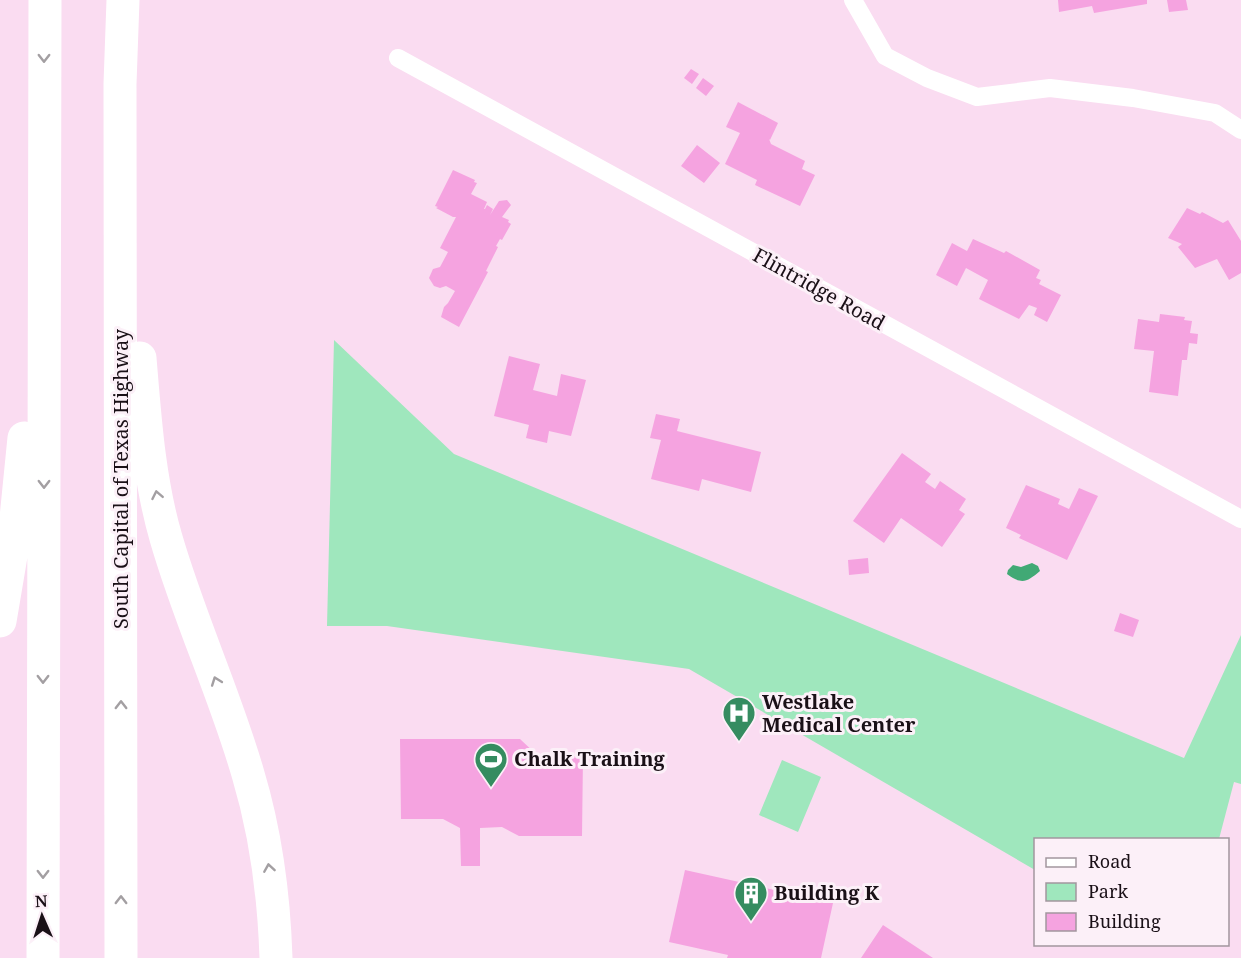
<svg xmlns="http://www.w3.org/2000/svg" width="1241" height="958" viewBox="0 0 1241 958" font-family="'Noto Serif',serif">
	<rect width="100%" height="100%" fill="#fadcf1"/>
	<path fill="#9fe7bd" d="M334,340L454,454L1184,758L1241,635V784L1234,782L1219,839L1036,840L1035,870L689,669L387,626H327Z
		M782,760L821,777L798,832L759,815Z"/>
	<path fill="#41a975" d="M1032,563L1038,566L1040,571C1027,582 1022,585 1007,574L1008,570L1013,565L1021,567Z"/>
	<path fill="#f5a3e0" d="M1058,0H1147V4L1094,13L1092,6L1059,12Z
		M1167,0H1186L1188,10L1169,12Z
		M691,69L699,74L692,84L684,78Z
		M703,78L714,86L706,96L696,88Z
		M738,102L778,123L770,140L769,139L771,144L805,161L802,169L815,175L800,206L755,185L757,180L725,164L740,133L726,127Z
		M697,145L720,163L704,183L681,166Z
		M453,170L475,180L474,182L477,183L471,194L487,202L484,209H485L487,205L493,209L490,215L499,201L507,200L511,205L502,217L509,220L508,222L511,224L502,240L500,239L496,246L498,247L486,271L488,272L459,327L441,317L444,307L448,303L455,291L446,286L440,288L434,286L429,278L433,269L440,267L448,252L440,248L456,217H453L436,208L438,207L435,206Z
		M1187,208L1200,214L1202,212L1223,223L1228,220L1241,241V273L1229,280L1217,259L1195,268L1178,247L1182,244L1168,238Z
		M973,239L1004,253L1006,251L1040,270L1036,278L1041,280L1039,284L1061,295L1047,322L1034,315L1037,308L1029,305L1019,319L979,299L988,280L966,268L957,286L936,275L952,243L967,251Z
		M1160,314L1185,317L1184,320L1192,321L1190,333L1198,334L1197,344L1189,343L1187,360H1182L1178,396L1149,392L1154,351L1134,349L1138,319L1159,322Z
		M509,356L540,364L533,390L557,396L561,374L586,380L571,436L549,431L547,443L526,438L529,425L494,416Z
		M656,414L680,419L677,431L761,452L751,492L702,479L699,491L651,479L661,440L650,438Z
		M902,453L931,474L925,482L935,489L940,481L966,499L959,510L965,514L942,547L901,518L884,543L853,521Z
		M1026,485L1060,499L1058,504L1069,509L1079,488L1098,496L1067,560L1019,538L1021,535L1006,528Z
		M868,558L869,573L849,575L848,560Z
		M1120,613L1139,620L1133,637L1114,631Z
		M400,739H520L538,756H583L582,836H519L502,827L480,828V866H461L460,828L443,819H401Z
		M685,870L833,903L821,958H727L728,955L669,942Z
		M883,925L933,958H861Z"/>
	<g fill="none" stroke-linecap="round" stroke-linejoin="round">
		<path stroke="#fff" stroke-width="18" d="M853,0L885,56L927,78L977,97L1050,88L1133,98L1215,113L1241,130
			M398,58L1241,519"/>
		<path stroke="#fff" stroke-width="33" d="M140,358C145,418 149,480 166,538C189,618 225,694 248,774C266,834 274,895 276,958
			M0,621L14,538L24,438
			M43,958L45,0
			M121,958L120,84L123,0"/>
	</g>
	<defs><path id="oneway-chevron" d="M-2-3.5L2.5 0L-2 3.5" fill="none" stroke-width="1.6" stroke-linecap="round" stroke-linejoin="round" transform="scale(1.5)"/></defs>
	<g stroke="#a39fa2">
		<use href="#oneway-chevron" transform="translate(44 58) rotate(90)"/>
		<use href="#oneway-chevron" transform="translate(44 484) rotate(90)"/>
		<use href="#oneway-chevron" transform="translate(157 495) rotate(-101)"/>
		<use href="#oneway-chevron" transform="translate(43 679) rotate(90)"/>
		<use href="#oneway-chevron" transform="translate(216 681) rotate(-110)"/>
		<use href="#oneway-chevron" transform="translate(121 705) rotate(-90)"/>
		<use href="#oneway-chevron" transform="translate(269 868) rotate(-99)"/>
		<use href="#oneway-chevron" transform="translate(43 874) rotate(90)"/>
		<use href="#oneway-chevron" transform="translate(121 900) rotate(-90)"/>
	</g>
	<defs>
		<symbol id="hospital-pin" viewBox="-11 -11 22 30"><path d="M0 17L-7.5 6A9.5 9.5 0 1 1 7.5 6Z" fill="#358c60" stroke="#fcf0f8"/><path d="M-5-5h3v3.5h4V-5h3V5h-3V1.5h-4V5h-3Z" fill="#fff"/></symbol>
		<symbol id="stadium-pin" viewBox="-11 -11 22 30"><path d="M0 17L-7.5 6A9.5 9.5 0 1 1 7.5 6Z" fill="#358c60" stroke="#fcf0f8"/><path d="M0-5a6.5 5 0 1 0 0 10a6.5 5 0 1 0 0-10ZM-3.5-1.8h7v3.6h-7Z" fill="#fff"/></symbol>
		<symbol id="building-pin" viewBox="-11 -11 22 30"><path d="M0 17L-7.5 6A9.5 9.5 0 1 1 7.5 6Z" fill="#358c60" stroke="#fcf0f8"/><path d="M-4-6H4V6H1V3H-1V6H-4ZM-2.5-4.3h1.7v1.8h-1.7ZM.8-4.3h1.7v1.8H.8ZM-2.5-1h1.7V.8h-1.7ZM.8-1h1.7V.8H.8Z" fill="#fff"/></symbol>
	</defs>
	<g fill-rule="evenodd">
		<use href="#hospital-pin" x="720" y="694" width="38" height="52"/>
		<use href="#stadium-pin" x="472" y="740" width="38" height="52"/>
		<use href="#building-pin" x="732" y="874" width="38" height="52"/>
	</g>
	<g text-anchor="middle" stroke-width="6" stroke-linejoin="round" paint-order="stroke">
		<g font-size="20" fill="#1a1017" stroke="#fcf0f8">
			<text transform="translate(819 289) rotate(29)" y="7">Flintridge Road</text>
			<text transform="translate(121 479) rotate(-90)" y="7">South Capital of Texas Highway</text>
		</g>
		<g font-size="20" font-weight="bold" fill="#1a1017" stroke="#fcf0f8" text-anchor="start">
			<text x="762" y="709">Westlake<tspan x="762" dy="23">Medical Center</tspan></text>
			<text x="514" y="766">Chalk Training</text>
			<text x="774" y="900">Building K</text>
		</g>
	</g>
	<rect x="1034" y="838" width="195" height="108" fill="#fcf0f8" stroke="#a2969e" stroke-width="1.5"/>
	<rect x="1046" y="858" width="30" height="9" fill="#ffffff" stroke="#a2969e" stroke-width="1.5"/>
	<text x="1088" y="868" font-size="18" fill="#1a1017">Road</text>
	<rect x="1046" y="883" width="30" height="18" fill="#9fe7bd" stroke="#a2969e" stroke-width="1.5"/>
	<text x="1088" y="898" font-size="18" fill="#1a1017">Park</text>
	<rect x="1046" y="913" width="30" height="18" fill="#f5a3e0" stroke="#a2969e" stroke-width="1.5"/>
	<text x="1088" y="928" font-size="18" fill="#1a1017">Building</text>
	<g transform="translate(42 916) rotate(357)" stroke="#fcf0f8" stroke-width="4.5" paint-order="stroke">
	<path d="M0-4.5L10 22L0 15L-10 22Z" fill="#1a1017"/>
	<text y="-9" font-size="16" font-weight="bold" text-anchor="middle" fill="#1a1017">N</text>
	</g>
</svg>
